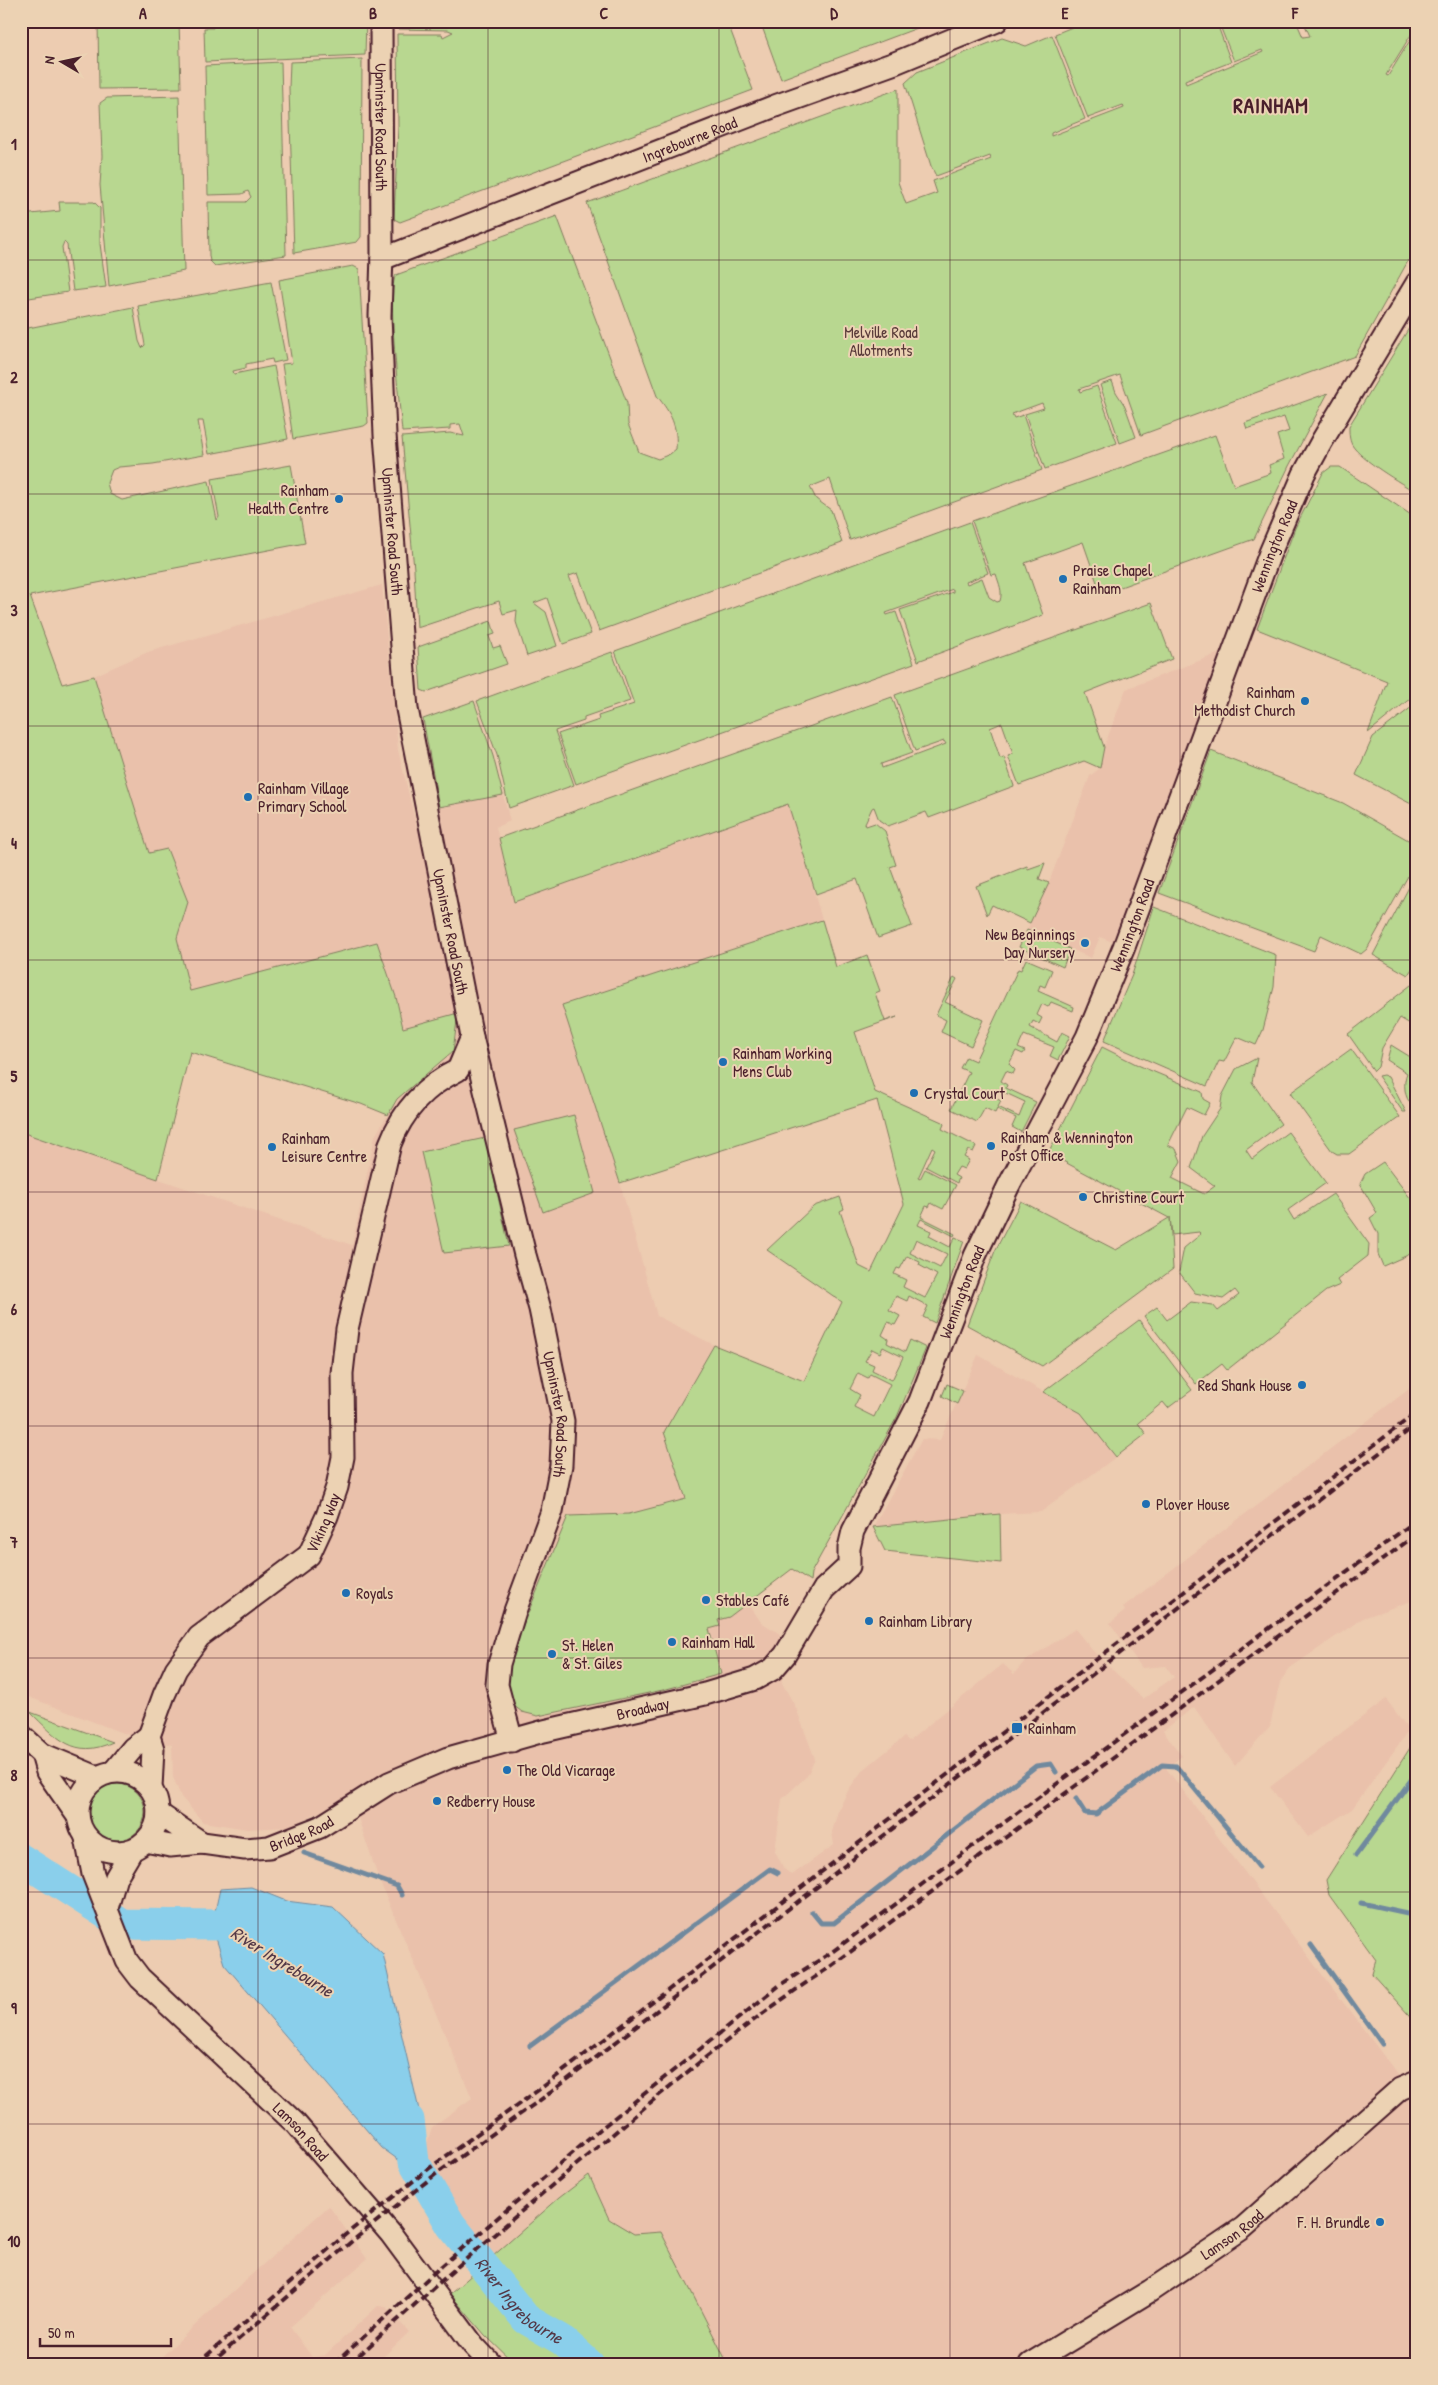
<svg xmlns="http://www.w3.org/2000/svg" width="1438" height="2385" viewBox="0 0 1438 2385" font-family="'Patrick Hand',sans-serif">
	<rect width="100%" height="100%" fill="#edccb1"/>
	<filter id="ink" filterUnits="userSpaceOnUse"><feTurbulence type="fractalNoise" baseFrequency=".02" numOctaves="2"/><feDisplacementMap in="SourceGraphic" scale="10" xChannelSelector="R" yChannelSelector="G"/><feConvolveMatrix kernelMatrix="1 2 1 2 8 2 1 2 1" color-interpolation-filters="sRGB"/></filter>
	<g filter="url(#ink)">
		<path fill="#eac1ab" d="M382,585L398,750L417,828L429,825L426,809L503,795L510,821L496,827L514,902L789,804L822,920L562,1005L620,1183L657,1316L714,1345L664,1432L686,1499L629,1514L568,1517L538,1716L663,1690L721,1674L709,1629L720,1625L718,1620L729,1617L739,1607L748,1603L761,1622L780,1634L782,1683L796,1708L815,1759L807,1776L782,1799L775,1851L784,1869L792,1875L834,1845L832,1832L838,1811L849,1789L862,1771L904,1737L909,1741L1003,1664L1014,1674L1024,1662L1075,1629L1093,1651L1143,1699L1174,1677L1166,1666L1142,1668L1110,1623L1125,1611L1123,1607L1417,1383V1599L1363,1618L1290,1668L1280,1682L1270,1726L1235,1766L1194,1707L1163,1731L1182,1756L1166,1768L1417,2100V2364H728L721,2349L634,2234L609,2219L589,2176L559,2198L485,2264L432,2203L421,2163L432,2127L472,2098L379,1880L351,1797L288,1827L247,1829L203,1822L181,1797L173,1777L172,1745L120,1732L21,1694V1132L352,1245L375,1136L397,1099L453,1051L457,1013L404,1029L396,997L377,942L134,1006L62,684L94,676L148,652Z
			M1235,647L1124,947L1100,937L1091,958L1027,930L1049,882L1090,776L1100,768L1104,747L1126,689Z
			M978,1355L1081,1413L1116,1457L1041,1512L1000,1514L873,1527L922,1439L940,1440Z
			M1386,1699L1409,1730L1352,1809L1308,1837L1270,1787Z
			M329,2206L367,2259L290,2327L312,2357L325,2355L378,2306L386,2307L409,2332L376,2364H154L205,2316Z"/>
		<path fill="#b8d790" stroke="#817b5e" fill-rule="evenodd" d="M98,21H179L181,88L99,89Z
			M216,21H366L365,55L205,62L204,28H213Z
			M396,21H727L753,90L400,222L394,219L398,126L397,34H442L443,37L453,32L448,30L396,29Z
			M760,21H936L781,79Z
			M1087,21H1216L1231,62L1185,80L1186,84L1263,52L1262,50L1234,61L1218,21H1296L1303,37L1310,36L1303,21H1417V25L1386,75L1388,76L1417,29V245L1355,356L1141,435L1120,375L1079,389L1080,392L1097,386L1117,443L1045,469L1025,414L1044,408L1042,403L1012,414L1014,418L1023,415L1042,470L850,540L830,479L810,487L816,499L831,510L842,543L599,631L578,573L569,576L591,634L563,644L547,598L534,603L546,612L557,646L527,656L516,622L517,610L503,614L499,601L417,628L414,569L402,437L450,433L464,436L460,424L450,425V429L402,432C400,407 386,289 396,275L557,216L627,403L628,424L639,452L658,459L670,454L676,449C678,427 671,413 657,396L587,203L898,89V182L906,204L937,193L933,181L991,159L990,156L936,176L931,166L905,83L917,72L1002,38L1026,46L1052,35L1085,119L1051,133V136L1124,108L1123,105L1088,118L1055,34Z
			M362,59L361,237L357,242L294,253L289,88L290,62Z
			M281,62L286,255L215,266L210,261L209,256L208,202H246L251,197L248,191L242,194L208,195L205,66Z
			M179,96L184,271L109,286L100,185L102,156L100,103L107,98Z
			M59,202H94L100,208V244L106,287L73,291L67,245L64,242L62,247L68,292L29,298L21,302V215L60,211Z
			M353,266L359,269L368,423L364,426L293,439L282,364L292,363L279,280Z
			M271,282L286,360L273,363L272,359L246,364V368L233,371L234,374L274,366L288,439L209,454L203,421H198L204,455L153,464L119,467L112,470L107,483L110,494L122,500L209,481L217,520L219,517L212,479L291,465L305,543L30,596L62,684L94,676L149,853L167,849L188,902L177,938L190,991L377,942L396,997L403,1028L458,1013L453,1051L397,1099L388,1115L361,1104L190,1052L158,1179L21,1132V332L28,328L133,307L139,341L142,348L145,345L138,306Z
			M1417,315V493C1401,483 1361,460 1352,445C1349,439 1349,433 1349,426Z
			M1112,381L1116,392L1125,406L1136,437L1120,443L1100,385Z
			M1328,393L1289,466L1254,539L1101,594L1083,542L1080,543L1025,563L1043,615L918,661L900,610L953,592V589L886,613L887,615L896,612L914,663L576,784L558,734L599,720L598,716L634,704L615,651L970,522L988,573L966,582L967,584L982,578L989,597L997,602L1000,601C1003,591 999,584 996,574L991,575L972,521L1215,435L1234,486L1271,473L1269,465L1284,459L1277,435L1289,431L1284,417L1247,429L1245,423Z
			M1331,467H1340L1417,519V693L1368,733L1387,681L1257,629L1295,528L1323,473Z
			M1151,603L1172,659L1085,693L1104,747L1100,768L1084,761L1019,785L1008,756L1013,754L1002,723L990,728L1000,758L1004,757L1014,786L929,818L926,812L888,826L879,820L874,807L872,808L865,823L866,826L875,823L885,831L896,865L890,867L912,926L878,938L857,879L816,894L788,804L514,902L499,838L892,697L912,753L881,764L882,768L946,744L944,741L915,751L895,695Z
			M491,621L495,634L489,636L493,648L500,646L507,664L426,692L421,690L418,647Z
			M612,652L630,701L584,717V721L555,731L574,785L509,808L497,755L477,701Z
			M474,701L493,756L503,795L439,807L423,719Z
			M1417,703V807L1356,775L1373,737Z
			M1211,751L1343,803L1417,845V860L1367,949L1361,954L1321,935L1314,951L1159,893Z
			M1045,863L1039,879L1049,883L1030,923L992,905L987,915L976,886L1027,866L1028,869Z
			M1417,872V969L1413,967L1408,975L1373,955Z
			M1154,907L1276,955L1274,987L1263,1030L1256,1045L1237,1037L1224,1062L1219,1061L1207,1086L1104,1041L1132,975Z
			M822,920L836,967L867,955L880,991L875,993L885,1021L897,1017L855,1032L875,1092L942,1122L944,1124L942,1129L976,1146L973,1152L968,1150L964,1157L969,1160L964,1169L959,1167L954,1175L959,1178L957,1183L926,1167L935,1149L932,1147L918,1178L920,1179L925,1169L956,1185L943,1209L931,1203L929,1207L926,1206L921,1217L955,1234L954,1236L921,1219L918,1225L931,1231L929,1236L950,1247L955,1237L964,1241L935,1323L923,1317L928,1306L909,1296L907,1301L896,1296L889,1310L900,1316L895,1325L888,1322L882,1335L888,1339L887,1343L905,1352L910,1340L926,1348L897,1417L811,1573L810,1581L792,1569L729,1617L718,1620L720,1626L709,1629L721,1674L663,1690L538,1716L522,1712L509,1702L504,1671L568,1516L629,1514L686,1499L664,1432L714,1345L804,1381L842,1302L767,1250L814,1206L840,1197L844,1209L840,1211L859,1266L871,1272L904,1204L877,1100L620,1183L562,1005ZM916,1239L947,1254L940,1268L910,1253ZM907,1256L920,1262L919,1265L937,1275L925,1298L903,1287L906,1280L894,1274L897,1268L900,1269ZM883,1347L903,1357L892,1380L872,1370L874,1365L865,1361L872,1349L880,1353ZM858,1373L868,1378L870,1374L890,1384L874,1417L854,1407L860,1395L850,1389Z
			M1027,930L1070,949L1063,967L1019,947Z
			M1026,959L1052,970L1045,987L1040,985L1038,991L1074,1007L1073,1011L1051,1002L1048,1007L1042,1004L1037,1015L1042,1018L1039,1024L1033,1021L1030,1027L1057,1042L1062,1032L1070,1036L1058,1060L1050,1056L1054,1047L1024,1035L1018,1048L1025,1051L1023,1054L1016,1051L1009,1064L1015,1070L1013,1074L1006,1071L1001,1081L1007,1085L1006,1088L1036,1102L1021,1132L1012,1127L1016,1118L997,1109L995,1113L985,1108L977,1122L951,1109L969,1072L960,1068L966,1057L975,1061L1018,969L1021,970ZM997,1089L1025,1102L1019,1117L998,1107L1001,1101L993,1097Z
			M954,977L957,979L945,1002L983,1020L971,1046L941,1032L946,1020L936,1015Z
			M1411,985L1417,987V1028L1400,1018L1382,1048L1378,1067L1374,1071L1348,1034Z
			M1391,1045L1417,1061V1082L1412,1104C1404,1099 1403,1082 1407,1073L1387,1060Z
			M1102,1047L1140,1066L1202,1092L1203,1099L1210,1103L1204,1115L1187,1107L1168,1145L1176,1149L1181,1161L1172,1178L1204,1194L1215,1186L1191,1168L1202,1136L1220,1109L1222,1096L1236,1069L1257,1058L1252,1082L1281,1124L1246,1150L1252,1159L1288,1132L1326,1183L1288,1210L1294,1220L1333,1194L1369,1244L1368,1256L1337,1280L1340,1285L1326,1291L1227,1370L1222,1364L1196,1384L1144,1316L1157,1307L1167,1320L1191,1302L1213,1305L1218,1311L1239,1295L1235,1290L1223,1299L1195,1293L1179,1272L1184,1248L1201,1234L1199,1232L1172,1235L1170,1217L1173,1269L1042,1366L967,1325L995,1251L1021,1201L1116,1250L1169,1218L1048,1153Z
			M1351,1049L1400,1117L1349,1154H1337L1332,1151L1290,1093Z
			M1383,1075L1388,1077L1406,1112H1403L1378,1076Z
			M574,1115L595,1193L543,1212L514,1130Z
			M485,1138L509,1246L444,1253L421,1152Z
			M1383,1162L1417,1207V1251L1383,1266L1378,1254V1234L1370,1218L1377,1213L1360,1184L1365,1174Z
			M1139,1320L1192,1390L1168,1408L1163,1402L1138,1423L1146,1434L1116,1457L1081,1413L1043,1392Z
			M947,1384L963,1391L957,1404L942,1396Z
			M1000,1514L1001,1563L885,1551L873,1527Z
			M30,1712L113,1742C74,1760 57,1738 30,1712Z
			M1417,1725V2024L1372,1974L1376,1960L1329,1895L1326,1880L1415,1740Z
			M89 1812a28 28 0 1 1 56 0a28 28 0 1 1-56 0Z
			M589,2175L609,2219L634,2234L661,2232L728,2364H515L485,2335L450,2294L559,2198Z"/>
		<path fill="#8acfeb" stroke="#70899e" d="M251,1887L286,1901L333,1907L383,1954L425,2136L411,2169L382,2148L224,1964L212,1925L220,1889Z"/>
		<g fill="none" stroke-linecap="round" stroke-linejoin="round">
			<path stroke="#70899e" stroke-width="5" d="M1076,1799L1085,1813L1096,1814L1162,1765L1176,1766L1259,1867
				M304,1853L397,1886L402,1895
				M1356,1855L1417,1772
				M1361,1903L1417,1915
				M812,1912L821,1923H834L1036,1766L1051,1764L1056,1772
				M1311,1945L1382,2044
				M530,2046L770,1869L778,1873"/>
			<g stroke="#8acfeb" stroke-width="31">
				<path d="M21,1859L122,1924L222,1925L250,1940"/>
				<path id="s1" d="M409,2120L414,2162L451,2225L526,2319L562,2340L589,2364"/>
			</g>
			<defs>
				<g id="secondary">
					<path id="s2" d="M381,21L382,254L380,316L385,435L407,709L472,1037L525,1255L540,1309L563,1421L561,1465L552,1511L515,1611L499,1664L497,1685L512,1741"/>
					<path id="s3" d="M382,259L775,106L895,63L997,21"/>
					<path d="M21,1735L42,1754L97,1777"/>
					<path id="s4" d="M149,1736L164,1695L176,1669L199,1637L309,1555L327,1516L337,1487L343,1457L342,1373L347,1329L390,1144C403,1110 425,1086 458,1070L472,1037"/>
					<path d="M149,1736L153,1749L151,1788"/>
					<path d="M42,1754L47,1772L77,1815"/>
					<path d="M114,1771L133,1748L149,1736"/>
					<circle cx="118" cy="1812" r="40"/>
					<path d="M158,1813L202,1843"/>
					<path id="s5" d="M86,1838L93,1874L127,1961L140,1978L295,2123L391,2234L474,2346L491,2364"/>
					<path id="s6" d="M146,1841L170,1846L202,1843L245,1849L269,1847L320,1827L389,1783L448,1758L544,1731L705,1694L755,1679L773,1669L785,1655L824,1589L849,1566V1548L853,1531L920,1401L975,1256L1009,1185L1087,1037L1124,947L1270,553L1304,474L1322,441L1417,283"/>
					<path d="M107,1908L116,1877L132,1850"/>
					<path id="s7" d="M1030,2364L1150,2291L1243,2228L1400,2089L1417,2082"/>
				</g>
			</defs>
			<use href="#secondary" stroke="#4a1f2b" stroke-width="25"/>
			<use href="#secondary" stroke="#ecd2b3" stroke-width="21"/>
			<path stroke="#4a1f2b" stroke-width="4" stroke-dasharray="8 4" stroke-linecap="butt" d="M197,2364L345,2235L431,2167L544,2086L1417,1412
				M210,2364L351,2242L436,2174L550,2093L1417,1424
				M334,2364L437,2270L604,2126L780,1985L832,1952L1017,1813L1417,1520
				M350,2364C431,2288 515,2216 600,2145C673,2083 747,2021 827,1969L1417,1534"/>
		</g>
	</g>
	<path fill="none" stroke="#4a1f2b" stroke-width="1" stroke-opacity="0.55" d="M258,21V2364M488,21V2364M719,21V2364M950,21V2364M1180,21V2364M21,260H1417M21,494H1417M21,726H1417M21,960H1417M21,1192H1417M21,1426H1417M21,1658H1417M21,1892H1417M21,2124H1417"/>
	<g fill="#1f6fb2" stroke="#ecd2b3" stroke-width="2">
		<circle cx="339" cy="499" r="5"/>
		<circle cx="1063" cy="579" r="5"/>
		<circle cx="1305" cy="701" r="5"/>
		<circle cx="248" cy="797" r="5"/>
		<circle cx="1085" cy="943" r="5"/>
		<circle cx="723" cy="1062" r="5"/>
		<circle cx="914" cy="1093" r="5"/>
		<circle cx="991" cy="1146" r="5"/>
		<circle cx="272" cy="1147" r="5"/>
		<circle cx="1083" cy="1197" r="5"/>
		<circle cx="1302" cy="1385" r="5"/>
		<circle cx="1146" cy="1504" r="5"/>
		<circle cx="346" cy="1593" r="5"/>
		<circle cx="706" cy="1600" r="5"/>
		<circle cx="869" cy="1621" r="5"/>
		<circle cx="672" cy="1642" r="5"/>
		<circle cx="552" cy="1654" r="5"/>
		<rect x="1011" y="1722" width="12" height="12" rx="2.5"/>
		<circle cx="507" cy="1770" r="5"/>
		<circle cx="437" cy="1801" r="5"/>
		<circle cx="1380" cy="2222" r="5"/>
	</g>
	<g text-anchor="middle" stroke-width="4" stroke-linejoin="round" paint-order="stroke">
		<g font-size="16" fill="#4a1f2b" stroke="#ecd2b3">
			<text dy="6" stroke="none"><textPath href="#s2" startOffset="106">Upminster Road South</textPath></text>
			<text dy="6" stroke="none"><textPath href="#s3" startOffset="330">Ingrebourne Road</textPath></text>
			<text dy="6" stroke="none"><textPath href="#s2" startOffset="511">Upminster Road South</textPath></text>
			<text dy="6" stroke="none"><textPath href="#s6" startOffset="1900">Wennington Road</textPath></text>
			<text dy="6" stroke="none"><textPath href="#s6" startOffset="1495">Wennington Road</textPath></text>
			<text dy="6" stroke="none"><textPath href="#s2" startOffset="916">Upminster Road South</textPath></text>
			<text dy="6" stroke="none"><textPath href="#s6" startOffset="1090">Wennington Road</textPath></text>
			<text dy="6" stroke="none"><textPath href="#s2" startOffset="1411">Upminster Road South</textPath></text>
			<text dy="6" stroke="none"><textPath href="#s4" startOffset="284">Viking Way</textPath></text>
			<text dy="6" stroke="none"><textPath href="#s6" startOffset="526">Broadway</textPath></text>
			<text dy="6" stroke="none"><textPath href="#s6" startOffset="159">Bridge Road</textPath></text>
			<text dy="6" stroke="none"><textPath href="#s5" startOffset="374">Lamson Road</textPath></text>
			<text dy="6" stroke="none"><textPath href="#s7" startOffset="240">Lamson Road</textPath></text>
		</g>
		<g font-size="16" fill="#5a3b3a" stroke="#ecd2b3">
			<text x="881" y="338">Melville Road<tspan x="881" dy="18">Allotments</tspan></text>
		</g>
		<g font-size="16" fill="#4a1f2b" stroke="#ecd2b3" text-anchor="start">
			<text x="329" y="496" text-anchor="end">Rainham<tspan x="329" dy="18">Health Centre</tspan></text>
			<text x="1073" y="576">Praise Chapel<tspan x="1073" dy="18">Rainham</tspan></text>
			<text x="1295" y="698" text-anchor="end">Rainham<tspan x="1295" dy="18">Methodist Church</tspan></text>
			<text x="258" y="794">Rainham Village<tspan x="258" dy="18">Primary School</tspan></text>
			<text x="1075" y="940" text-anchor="end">New Beginnings<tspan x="1075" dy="18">Day Nursery</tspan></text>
			<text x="733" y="1059">Rainham Working<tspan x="733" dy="18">Mens Club</tspan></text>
			<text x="924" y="1099">Crystal Court</text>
			<text x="1001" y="1143">Rainham &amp; Wennington<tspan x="1001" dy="18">Post Office</tspan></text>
			<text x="282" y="1144">Rainham<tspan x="282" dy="18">Leisure Centre</tspan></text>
			<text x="1093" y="1203">Christine Court</text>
			<text x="1292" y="1391" text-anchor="end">Red Shank House</text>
			<text x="1156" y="1510">Plover House</text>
			<text x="356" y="1599">Royals</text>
			<text x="716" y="1606">Stables Café</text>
			<text x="879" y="1627">Rainham Library</text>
			<text x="682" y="1648">Rainham Hall</text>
			<text x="562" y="1651">St. Helen<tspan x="562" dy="18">&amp; St. Giles</tspan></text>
			<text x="1028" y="1734">Rainham</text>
			<text x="517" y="1776">The Old Vicarage</text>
			<text x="447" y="1807">Redberry House</text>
			<text x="1370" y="2228" text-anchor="end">F. H. Brundle</text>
		</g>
		<g font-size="18" font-style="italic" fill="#543948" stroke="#ecd2b3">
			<text transform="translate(282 1962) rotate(32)" y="6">River Ingrebourne</text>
			<text dy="6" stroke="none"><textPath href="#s1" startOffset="218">River Ingrebourne</textPath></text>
		</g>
		<g font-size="21" font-weight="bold" letter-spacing="1" fill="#4a1f2b" stroke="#ecd2b3">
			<text x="1271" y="113">RAINHAM</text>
		</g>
	</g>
	<rect width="1438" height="2385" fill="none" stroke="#ecd2b3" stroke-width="55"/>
	<g transform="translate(62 62) rotate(279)" stroke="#ecd2b3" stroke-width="4" paint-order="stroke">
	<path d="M0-4L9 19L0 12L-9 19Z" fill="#4a1f2b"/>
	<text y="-8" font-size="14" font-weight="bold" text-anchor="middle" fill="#4a1f2b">N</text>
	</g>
	<path d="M40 2338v8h131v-8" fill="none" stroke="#4a1f2b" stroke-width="2.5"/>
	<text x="48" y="2338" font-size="15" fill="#4a1f2b" stroke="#ecd2b3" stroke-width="4" paint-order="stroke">50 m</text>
	<rect x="28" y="28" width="1382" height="2330" fill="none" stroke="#4a1f2b" stroke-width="2"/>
	<g font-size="16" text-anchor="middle" font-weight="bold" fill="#4a1f2b">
		<text x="143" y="19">A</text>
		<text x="373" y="19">B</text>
		<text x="604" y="19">C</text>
		<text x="834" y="19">D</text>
		<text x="1065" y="19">E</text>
		<text x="1295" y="19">F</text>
		<text x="14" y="150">1</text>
		<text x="14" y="383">2</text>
		<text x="14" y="616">3</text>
		<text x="14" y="849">4</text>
		<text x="14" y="1082">5</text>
		<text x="14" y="1315">6</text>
		<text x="14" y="1548">7</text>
		<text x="14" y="1781">8</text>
		<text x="14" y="2014">9</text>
		<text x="14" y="2247">10</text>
	</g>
</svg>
